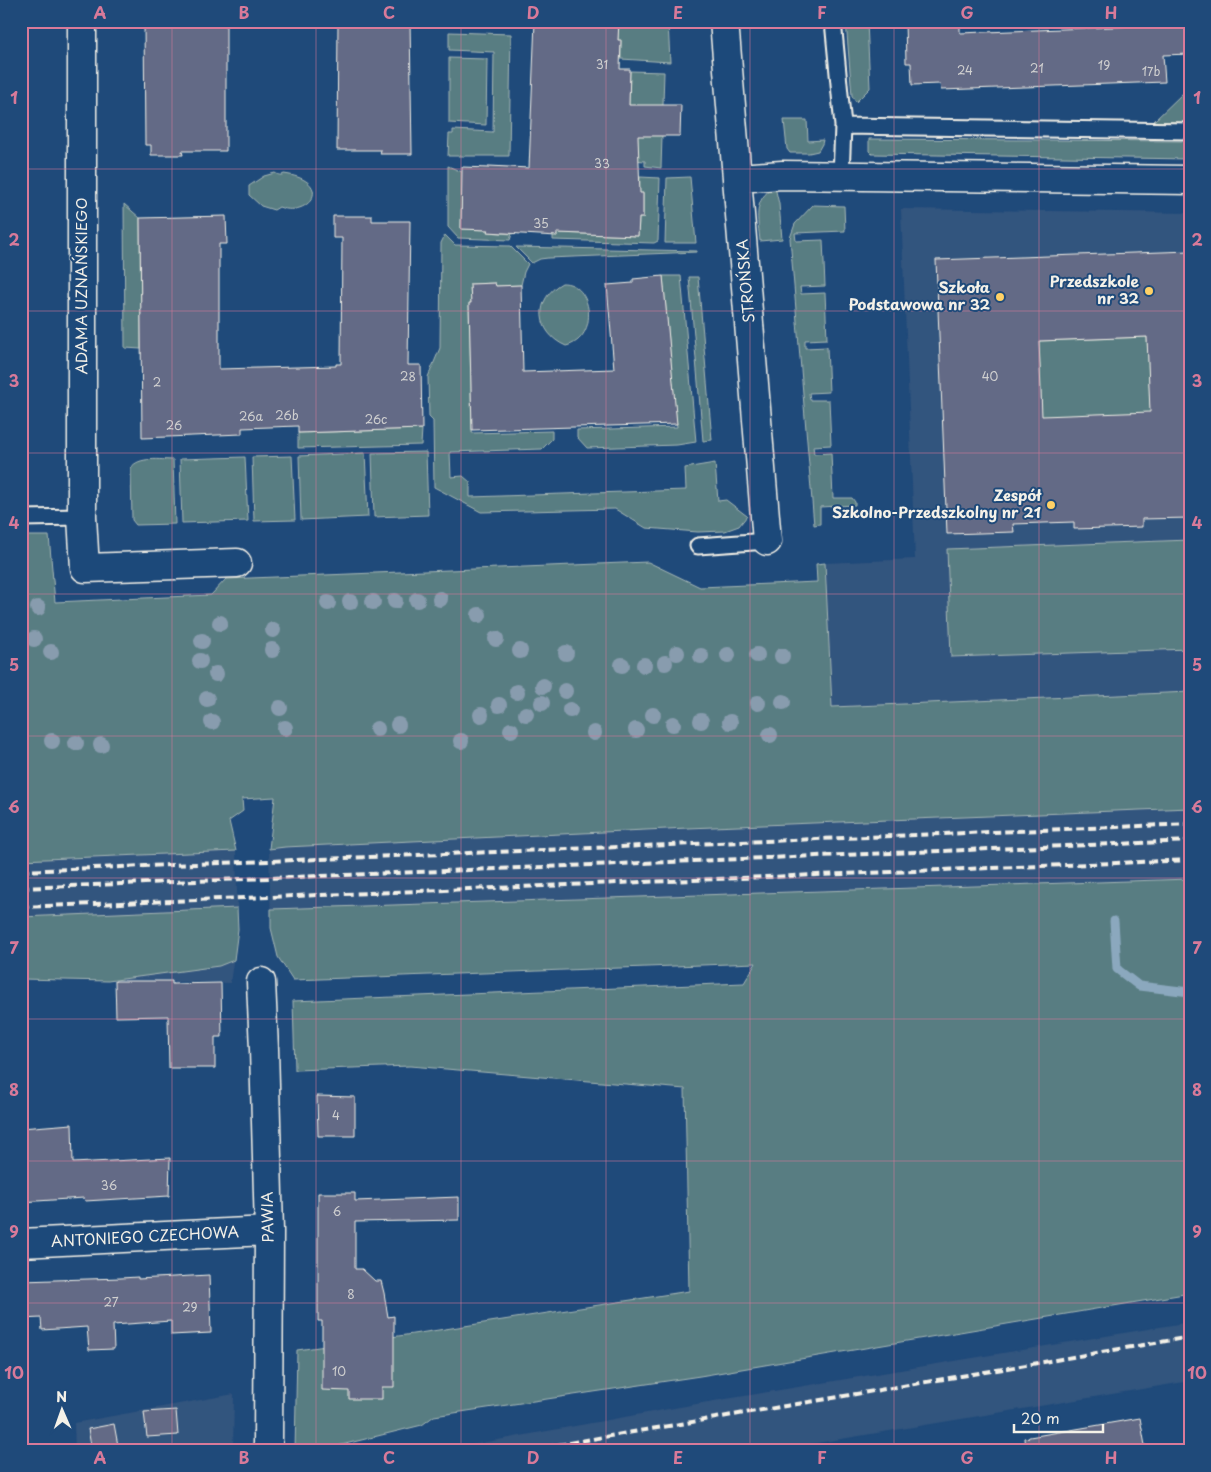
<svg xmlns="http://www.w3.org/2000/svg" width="1211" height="1472" viewBox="0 0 1211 1472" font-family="'Playpen Sans',sans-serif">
	<rect width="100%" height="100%" fill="#1f4a7a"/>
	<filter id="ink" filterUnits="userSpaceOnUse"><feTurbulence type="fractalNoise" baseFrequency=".02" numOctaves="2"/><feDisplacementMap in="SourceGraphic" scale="10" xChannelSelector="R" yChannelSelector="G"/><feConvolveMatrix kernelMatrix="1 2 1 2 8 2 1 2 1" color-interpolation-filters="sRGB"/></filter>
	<g filter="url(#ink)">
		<path fill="#33547e" d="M901,209L1190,213V692L832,707L825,563L915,559Z
			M1190,755V946L293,980L278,957L271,928L269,849L276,797Z
			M243,811L229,821L236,851L238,929L230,983L21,979V817Z
			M1190,1322V1381L769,1451H437L702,1403Z
			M234,1394L233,1451H75L74,1423Z"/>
		<path fill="#597d82" stroke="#a6b7b5" d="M619,21H668L670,62L621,59V41L618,40Z
			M846,21H867L870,88L856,102L852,96Z
			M449,32L511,34L509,156H448L449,134H453V130L493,132L494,52L449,50Z
			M449,58L487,59L486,125L449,123Z
			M630,71L664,72L661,168L645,166V161L632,160L627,156Z
			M1183,93H1190V122H1153Z
			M784,120H807L808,141L823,140L822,144L818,151L809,153H790L787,149Z
			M869,139L1190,141V159L872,154L869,151Z
			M448,166L462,172L461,229L488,230V232L512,234L510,240L458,238L448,227Z
			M275,173C278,175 281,176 284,174C336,181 309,219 279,207L274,210L261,206L249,195V186L264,176Z
			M640,177L660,178L658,241L654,243L553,240V236L557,233L638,236L639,218H643V194L639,193Z
			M690,177L696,243H665L667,178Z
			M775,187L779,204L782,239L760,241C758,220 752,199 775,187Z
			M124,204L140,218L141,349L125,348Z
			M813,205L844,206L845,231L795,233L796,241L823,240L825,286L800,287L801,294L825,293L827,339L805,340V348L827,347L829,392L809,393L810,400H829L831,445L813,446L814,454L831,453L833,498H852L855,502V505L820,507V524L814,525L790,238L795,224Z
			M445,235L455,245L510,246L528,264L524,272L521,285L495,286V283L470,284L471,303L469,304L472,433L552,431V439L542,449L450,452L451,477L463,476L470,482V497L686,490L685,468L715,463L718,501L726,500L747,516L739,526L725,531L698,532L646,528L615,509L481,512L434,487L433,421L429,417L428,377L440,348L441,243Z
			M516,247L697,251V252L548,258L540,259L532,263Z
			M663,276H681L696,442L677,445L587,448L577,437V430L677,427Z
			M689,277H698L712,440L703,441Z
			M562,283C593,282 600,338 566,346C536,333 533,299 562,283Z
			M1147,337L1151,423L1042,433L1039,341Z
			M422,429L421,445L298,448V433Z
			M426,452L428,515L374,517L372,453Z
			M365,453L368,517L301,520L299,456Z
			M292,456L295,520L254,521L252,457Z
			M245,457L248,521L182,523L180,459Z
			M173,460L175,524L136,525L132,520L131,468C138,456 161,460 173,460Z
			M21,536H49L55,602L211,595L226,579L648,562L700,587L817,582L816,564L825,563L832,707L1190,692V808L688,828L285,847L269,849L275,797L242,799L243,811L229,821L236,851L21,860Z
			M1190,540V649L951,657L947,549Z
			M1190,879V1293L700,1376L434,1416L422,1425L317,1451H295L297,1350L413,1334L689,1291L685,1089L410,1066L295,1070L293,1001L744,983L756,963L293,980L278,957L271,928V909Z
			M237,908L238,929L234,960L219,966L108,981L21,979V917Z"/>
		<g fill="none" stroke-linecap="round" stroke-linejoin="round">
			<path stroke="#8ba8be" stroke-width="9" d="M1114,921L1117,969L1139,986L1190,992"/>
		</g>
		<path fill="#636b86" stroke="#f4f1e8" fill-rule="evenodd" d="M144,21H226V151H182L183,155H151V145H145Z
			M338,21H410L412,154H380L381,150H337Z
			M535,21H619L618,40H621L620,69H630L629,105H681L680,136H638L640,193H643V218H639L638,236L557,233V236L487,232L488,230L461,229L462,167L489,168V166L529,168Z
			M905,21H960V33L1190,24V54L1163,55L1165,82L941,90L940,84L912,85L911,63H906Z
			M226,216L227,244H219V369L336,366V364H341L342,238H333V216H372V221H410L408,365H421L422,429L298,433V426L242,428V434L142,438L140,218Z
			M1190,251V518L1142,519V527L1074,529V522L1013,524L1014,532L947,534L936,260ZM1147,337L1150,412L1042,416L1039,341Z
			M663,276L677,424L472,430L469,303H471L470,284L495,283L496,286L521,285L523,372L614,369L607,285L633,283V279Z
			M115,981H172V984L221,983L222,1037H215V1068H169L168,1016L116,1017Z
			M317,1096L355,1097V1136H318Z
			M72,1124L73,1163L170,1158L169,1196L85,1201L84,1198L21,1202V1128Z
			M318,1193H355V1201L459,1197V1220L355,1222V1269H362L375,1281H381L384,1293L388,1317L394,1316V1387H382V1399H349V1391L322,1390V1321H318Z
			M209,1275L211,1333L171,1335V1321L113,1325L114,1349L89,1350L87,1327L42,1330L41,1318L21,1319V1281L121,1278L138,1277V1279Z
			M176,1410L178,1435L147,1437L144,1412Z
			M1140,1418L1146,1451H1025L1024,1438Z
			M114,1424L119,1451H92L88,1429Z"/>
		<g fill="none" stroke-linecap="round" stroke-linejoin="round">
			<defs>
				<path id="lane" d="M833,21L843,126L841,176
					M843,126L1190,131
					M21,518L82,517
					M698,546L767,541"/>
				<path id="street" d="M82,21V517L85,568L237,563
					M724,21L767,541
					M737,178L782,175L1190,180
					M261,982L264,1049L269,1231L268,1451
					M21,1243L269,1231"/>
			</defs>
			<use href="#lane" stroke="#f4f1e8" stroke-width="19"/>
			<use href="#street" stroke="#f4f1e8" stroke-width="31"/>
			<use href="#lane" stroke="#1f4a7a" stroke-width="15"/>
			<use href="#street" stroke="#1f4a7a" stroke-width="28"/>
			<path stroke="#f4f1e8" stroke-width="4" stroke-dasharray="8 4" stroke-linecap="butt" d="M21,871L1190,824
				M21,888L1190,841
				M21,907L1190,860
				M522,1451L1190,1337"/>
		</g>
		<g fill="#889cae">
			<circle cx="440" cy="599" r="8"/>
			<circle cx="417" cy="600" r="8"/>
			<circle cx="395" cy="601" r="8"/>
			<circle cx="350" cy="602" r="8"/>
			<circle cx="373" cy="602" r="8"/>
			<circle cx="328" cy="603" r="8"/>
			<circle cx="38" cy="608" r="8"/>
			<circle cx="479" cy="615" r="8"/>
			<circle cx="220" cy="623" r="8"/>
			<circle cx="273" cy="630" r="8"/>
			<circle cx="34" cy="639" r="8"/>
			<circle cx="496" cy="639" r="8"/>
			<circle cx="202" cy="641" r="8"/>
			<circle cx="272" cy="650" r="8"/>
			<circle cx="520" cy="651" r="8"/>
			<circle cx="51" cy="652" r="8"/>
			<circle cx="566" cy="653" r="8"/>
			<circle cx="677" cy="653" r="8"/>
			<circle cx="728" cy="655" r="8"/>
			<circle cx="757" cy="655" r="8"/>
			<circle cx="701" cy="656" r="8"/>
			<circle cx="782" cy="656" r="8"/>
			<circle cx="200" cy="661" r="8"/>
			<circle cx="665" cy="663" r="8"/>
			<circle cx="622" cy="665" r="8"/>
			<circle cx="644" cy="665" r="8"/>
			<circle cx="216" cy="674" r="8"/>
			<circle cx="543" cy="686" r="8"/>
			<circle cx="565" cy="691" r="8"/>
			<circle cx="517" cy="692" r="8"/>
			<circle cx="207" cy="699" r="8"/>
			<circle cx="783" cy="702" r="8"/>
			<circle cx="542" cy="703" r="8"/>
			<circle cx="758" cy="703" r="8"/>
			<circle cx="499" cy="705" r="8"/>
			<circle cx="280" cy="708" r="8"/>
			<circle cx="570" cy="710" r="8"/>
			<circle cx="526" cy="714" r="8"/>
			<circle cx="481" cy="715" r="8"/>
			<circle cx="653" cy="715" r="8"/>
			<circle cx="701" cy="721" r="8"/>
			<circle cx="212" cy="722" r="8"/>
			<circle cx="730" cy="722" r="8"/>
			<circle cx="673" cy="724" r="8"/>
			<circle cx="398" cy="725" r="8"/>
			<circle cx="285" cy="728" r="8"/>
			<circle cx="377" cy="729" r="8"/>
			<circle cx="511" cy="730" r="8"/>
			<circle cx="636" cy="730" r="8"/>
			<circle cx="594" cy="733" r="8"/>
			<circle cx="770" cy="735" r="8"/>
			<circle cx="52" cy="741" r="8"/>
			<circle cx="461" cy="741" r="8"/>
			<circle cx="76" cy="743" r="8"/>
			<circle cx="101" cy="745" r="8"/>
		</g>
	</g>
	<path fill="none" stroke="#d87a9a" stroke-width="1" stroke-opacity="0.55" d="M172,21V1451M316,21V1451M461,21V1451M606,21V1451M750,21V1451M894,21V1451M1039,21V1451M21,169H1190M21,311H1190M21,453H1190M21,594H1190M21,736H1190M21,878H1190M21,1019H1190M21,1161H1190M21,1303H1190"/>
	<g fill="#ffd166" stroke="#1f4a7a" stroke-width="2">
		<circle cx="1149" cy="291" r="5"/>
		<circle cx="1000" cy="297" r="5"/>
		<circle cx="1051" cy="505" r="5"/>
	</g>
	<g text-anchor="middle" stroke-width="4" stroke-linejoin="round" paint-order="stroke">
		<g font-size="12" fill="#d0d0d0">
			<text x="602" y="69">31</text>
			<text x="1104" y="70">19</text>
			<text x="1037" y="73">21</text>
			<text x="965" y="75">24</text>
			<text x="1151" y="76">17b</text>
			<text x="602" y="168">33</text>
			<text x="541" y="228">35</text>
			<text x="408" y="381">28</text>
			<text x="990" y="381">40</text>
			<text x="157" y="387">2</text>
			<text x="287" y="420">26b</text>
			<text x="251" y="421">26a</text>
			<text x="376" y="424">26c</text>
			<text x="174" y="430">26</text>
			<text x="336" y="1120">4</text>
			<text x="109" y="1190">36</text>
			<text x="337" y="1216">6</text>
			<text x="351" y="1299">8</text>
			<text x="111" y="1307">27</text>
			<text x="190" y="1312">29</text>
			<text x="339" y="1376">10</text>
		</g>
		<g font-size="15" fill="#f4f1e8" stroke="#1f4a7a">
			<text transform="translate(746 281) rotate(-95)" y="5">STROŃSKA</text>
			<text transform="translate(82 286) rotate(-90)" y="5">ADAMA UZNAŃSKIEGO</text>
			<text transform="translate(268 1217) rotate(-91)" y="5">PAWIA</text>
			<text transform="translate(145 1237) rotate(-3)" y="5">ANTONIEGO CZECHOWA</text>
		</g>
		<g font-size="15" font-weight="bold" fill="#f4f1e8" stroke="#1f4a7a" text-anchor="end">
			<text x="1139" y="287">Przedszkole<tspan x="1139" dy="17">nr 32</tspan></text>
			<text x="990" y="293">Szkoła<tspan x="990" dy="17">Podstawowa nr 32</tspan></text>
			<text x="1041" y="501">Zespół<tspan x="1041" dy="17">Szkolno-Przedszkolny nr 21</tspan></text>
		</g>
	</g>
	<rect width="1211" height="1472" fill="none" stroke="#1f4a7a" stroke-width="55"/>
	<g transform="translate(62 1410) rotate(358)" stroke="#1f4a7a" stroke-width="4" paint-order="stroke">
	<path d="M0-4L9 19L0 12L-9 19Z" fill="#f4f1e8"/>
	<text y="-8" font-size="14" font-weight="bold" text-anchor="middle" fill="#f4f1e8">N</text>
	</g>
	<path d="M1014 1424v8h89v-8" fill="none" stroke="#f4f1e8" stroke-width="2.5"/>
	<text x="1021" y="1424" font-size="15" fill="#f4f1e8" stroke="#1f4a7a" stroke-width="4" paint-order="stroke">20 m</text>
	<rect x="28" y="28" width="1156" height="1416" fill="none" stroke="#d87a9a" stroke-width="2"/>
	<g font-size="16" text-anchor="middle" font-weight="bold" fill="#d87a9a">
		<text x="100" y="19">A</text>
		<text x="244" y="19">B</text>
		<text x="389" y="19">C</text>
		<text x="533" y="19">D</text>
		<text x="678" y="19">E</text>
		<text x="822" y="19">F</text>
		<text x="967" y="19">G</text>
		<text x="1111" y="19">H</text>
		<text x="14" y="104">1</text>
		<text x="1197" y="104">1</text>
		<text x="14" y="246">2</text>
		<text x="1197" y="246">2</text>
		<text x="14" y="387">3</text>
		<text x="1197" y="387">3</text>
		<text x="14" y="529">4</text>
		<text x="1197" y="529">4</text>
		<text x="14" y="671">5</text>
		<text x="1197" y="671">5</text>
		<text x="14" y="813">6</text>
		<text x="1197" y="813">6</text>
		<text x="14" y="954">7</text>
		<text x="1197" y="954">7</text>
		<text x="14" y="1096">8</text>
		<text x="1197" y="1096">8</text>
		<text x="14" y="1238">9</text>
		<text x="1197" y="1238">9</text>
		<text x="14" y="1379">10</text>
		<text x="1197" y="1379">10</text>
		<text x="100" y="1464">A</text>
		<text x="244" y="1464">B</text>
		<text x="389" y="1464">C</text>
		<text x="533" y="1464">D</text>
		<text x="678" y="1464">E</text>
		<text x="822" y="1464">F</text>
		<text x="967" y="1464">G</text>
		<text x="1111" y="1464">H</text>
	</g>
</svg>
